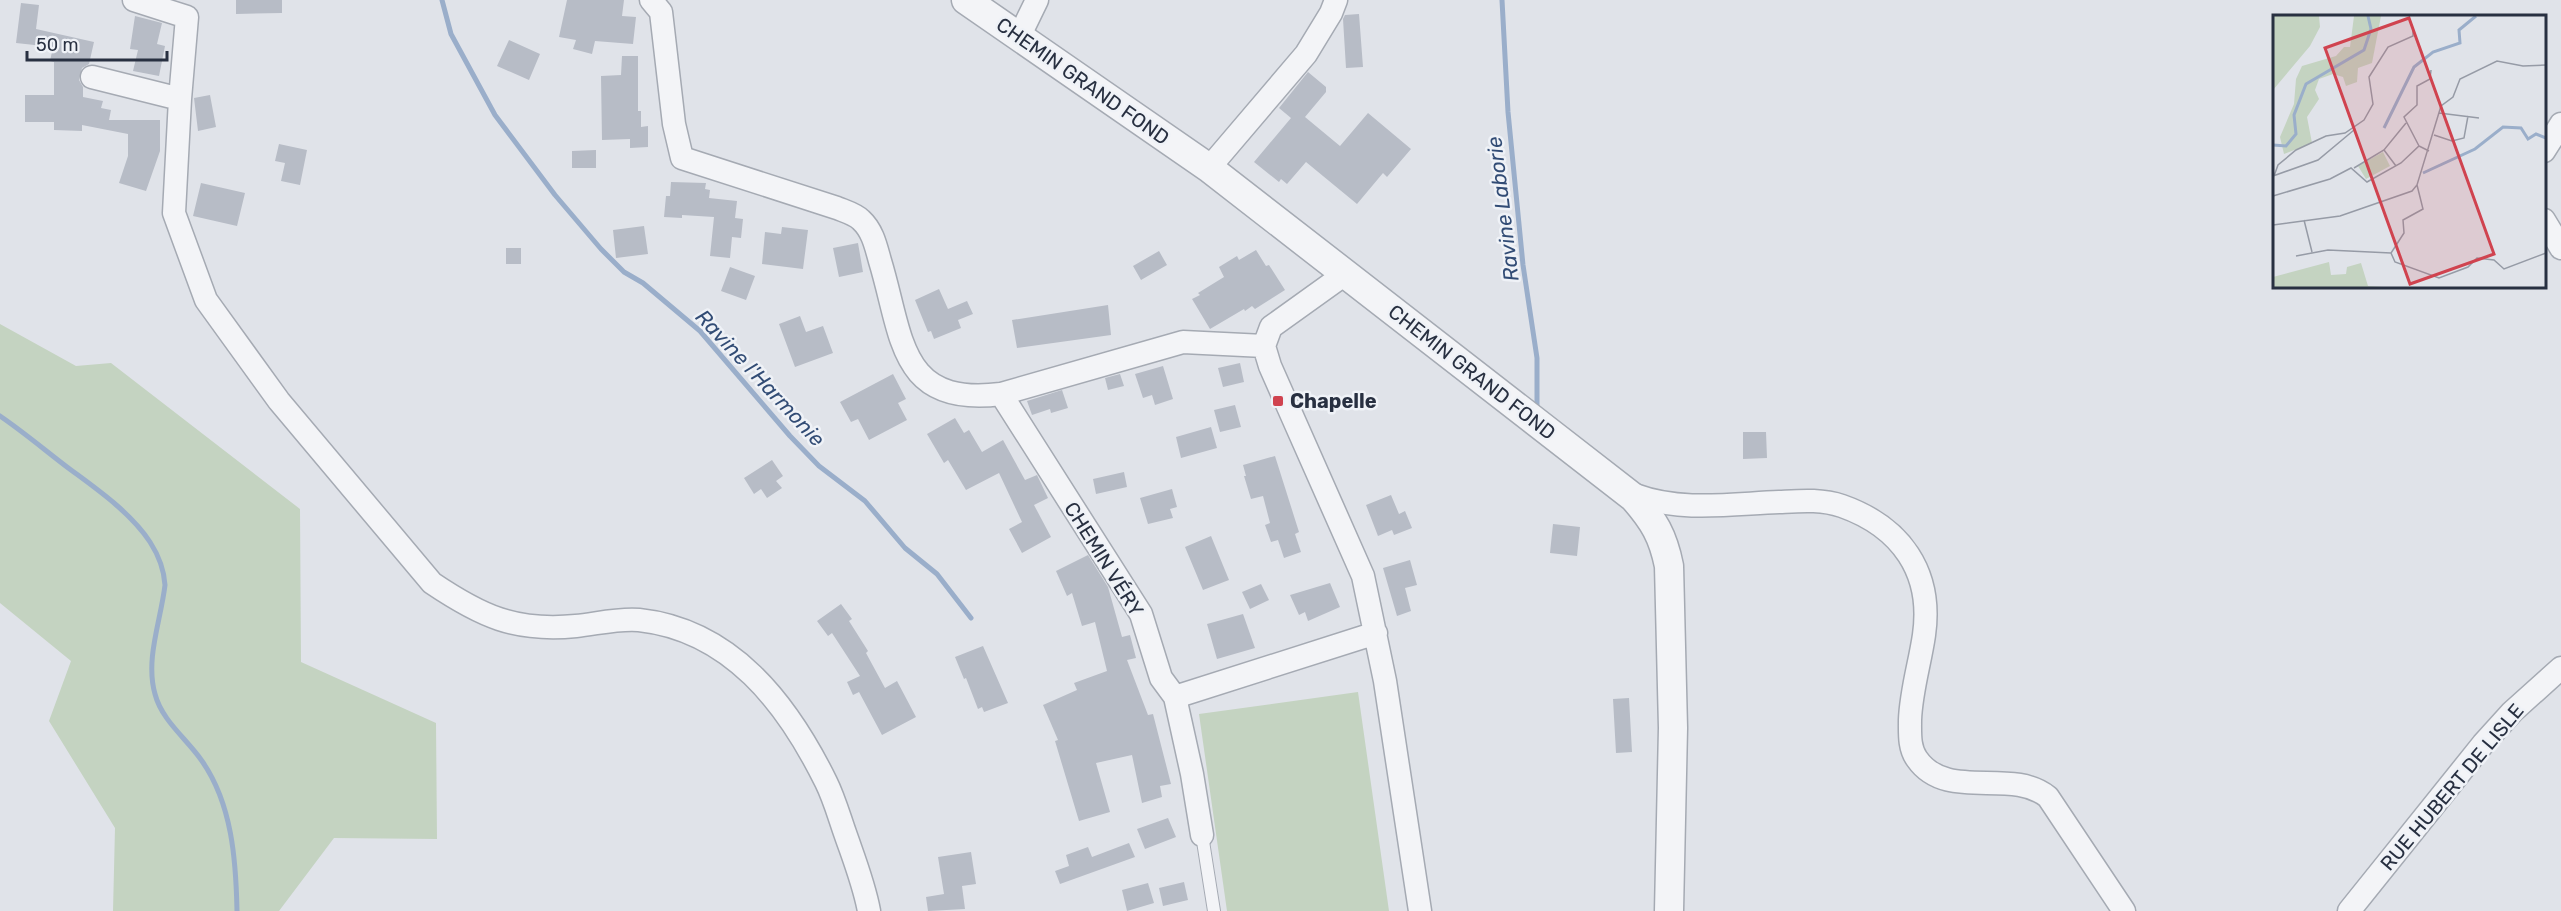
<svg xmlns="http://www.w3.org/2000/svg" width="2561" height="911" viewBox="0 0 2561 911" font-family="Rubik,sans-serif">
	<rect width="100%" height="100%" fill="#e0e3e9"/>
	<path fill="#c4d3c1" d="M0,324L76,366L111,363L300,509L301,662L436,723L437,839L334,838L279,911H113L115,828L49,721L71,661L0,603Z
		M1358,692L1389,911H1227L1199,714Z"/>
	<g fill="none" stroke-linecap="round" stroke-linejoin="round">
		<path stroke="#9aaeca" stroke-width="5" d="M442,0L451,34L495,115L555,195L601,249L624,272L643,283L700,331L790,436L819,466L865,501L905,548L937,574L971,618
			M1502,0L1508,112L1523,265L1537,358V412
			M0,416C25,433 47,452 71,470C98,490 131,513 150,542C159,556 164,569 165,585C161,620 145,659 155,694C162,721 187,739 202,761C232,804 236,860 237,911"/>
	</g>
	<path fill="#b7bcc6" d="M236,0H282V13L236,14Z
		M567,0H624L622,16L636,17L633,44L595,41L592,54L573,49L576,40L559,37Z
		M21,3L39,5L36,29L94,42L89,64L82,68L79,80L83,87V97L103,101L101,108L111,110L109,120H160V151L146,191L119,183L128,156V134L82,125V131L54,130V122H25V95H54V62L50,61L53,47L16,43Z
		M1359,14L1363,67L1346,68L1343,19L1345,15Z
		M135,16L162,23L157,44L165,46L159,76L133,71L138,50L130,49Z
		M509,40L540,54L529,80L497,66Z
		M622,56H638V111H641V127L648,126V147L630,148V139L602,140L601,76L621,75Z
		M1308,72L1326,87V92L1305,117L1340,146L1368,113L1411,149L1387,177L1383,173L1357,204L1306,162L1287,184L1281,179L1279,182L1254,162L1291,118L1279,108Z
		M210,95L216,127L198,131L194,98Z
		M279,144L307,150L300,185L281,181L285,163L275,161Z
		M596,150V168H572V151Z
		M671,182L706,183L705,189L710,190L709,198L737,201L735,218L743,219L741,238L732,237L730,258L710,256L714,217L682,215V218L664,217L666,196H670Z
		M201,183L245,193L237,226L193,216Z
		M644,226L648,254L616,258L613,230Z
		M782,227L808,230L803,269L762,264L765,232L781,234Z
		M858,243L863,272L839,277L833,248Z
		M506,248H521V264H506Z
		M1256,250L1266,266L1269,265L1285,290L1255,309L1252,306L1245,311L1244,309L1210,329L1192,299L1200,295L1198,293L1224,277L1219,267L1237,256L1239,260Z
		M1159,251L1167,265L1141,280L1133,266Z
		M730,267L755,276L746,300L721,291Z
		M939,289L948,309L967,301L973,314L958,320L961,328L934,339L931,331L928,332L915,300Z
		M1108,305L1111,335L1017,348L1012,320Z
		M800,316L806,332L823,326L833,353L795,367L779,324Z
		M1240,363L1244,382L1223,387L1218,368Z
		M1163,366L1173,399L1155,405L1152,395L1143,398L1135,374Z
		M893,374L906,399L898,403L907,420L869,440L858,419L851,422L840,402Z
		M1120,374L1124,386L1108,390L1105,378Z
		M1062,390L1068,408L1051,413L1050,409L1032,415L1027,401Z
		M1235,405L1241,427L1220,432L1214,410Z
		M955,418L964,433L969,430L982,452L1003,440L1025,480L1037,475L1048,498L1034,505L1051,537L1022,553L1009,529L1022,522L999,473L966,490L948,460L944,463L927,434Z
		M1211,427L1217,448L1181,458L1176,437Z
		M1743,432H1766L1767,458L1743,459Z
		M1275,456L1299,532L1295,534L1301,552L1284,558L1278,540L1271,542L1265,525L1270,523L1263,496L1251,499L1244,476H1246L1243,465Z
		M772,460L783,476L776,481L782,488L767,498L761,489L754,494L744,478Z
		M1124,472L1127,487L1096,494L1093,479Z
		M1172,489L1177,507L1170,509L1173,518L1148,524L1140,498Z
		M1391,495L1399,514L1405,511L1412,528L1394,535L1392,530L1378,536L1366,505Z
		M1553,524L1580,527L1577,556L1550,553Z
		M1211,536L1229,580L1203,590L1185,547Z
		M1088,555L1108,587L1122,637L1130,635L1136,658L1127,660L1148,715L1153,714L1171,784L1160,786L1162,797L1142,803L1132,755L1096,763L1110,812L1079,821L1055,741L1058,740L1043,705L1077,690L1074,683L1107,671L1095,622L1082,626L1072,593L1067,596L1056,571Z
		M1410,560L1417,585L1405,588L1411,611L1397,616L1383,568Z
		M1330,583L1340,607L1308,621L1305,612L1299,615L1290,595Z
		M1261,584L1269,600L1250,609L1242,592Z
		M841,604L852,619L849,621L868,651L866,653L885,688L897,681L916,717L882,735L859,692L853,695L847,682L860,676L832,633L828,636L817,621Z
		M1243,614L1255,648L1217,659L1207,624Z
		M983,646L1008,703L984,712L982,707L978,709L966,678L964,679L955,657Z
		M1629,698L1632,752L1616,753L1613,699Z
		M1168,818L1176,837L1145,849L1137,829Z
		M1129,843L1135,857L1060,884L1055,871L1069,866L1066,855L1088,847L1092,857Z
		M971,852L976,884L962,886L965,909L928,911L926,897L944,894L938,857Z
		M1184,882L1188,900L1163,906L1159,888Z
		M1148,883L1154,903L1127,911L1122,890Z"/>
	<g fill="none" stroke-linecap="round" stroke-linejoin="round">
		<defs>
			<path id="service" d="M1202,835L1214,911"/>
			<path id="minor" d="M134,0L187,17L180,99L174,213L206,300L279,401L432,583C481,616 515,632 576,626C596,624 619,618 639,620C731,630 787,703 826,782C834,798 839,816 845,833C854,859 864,884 869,911
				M651,0L661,12L674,124L682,158L837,208C844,211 855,214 861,220C873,231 876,247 880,261C903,336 898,407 1001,394L1183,342L1264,346
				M1020,35L1037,0
				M92,77L180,99
				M2544,151L2561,124
				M1209,168L1306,54L1331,13L1336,0
				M2544,220L2561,248
				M1343,271L1338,279L1271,327L1264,346L1270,366L1363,576L1385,681L1420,911
				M1001,394L1141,614L1161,678L1175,697L1192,774L1202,835
				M1634,498L1635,495C1681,512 1730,504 1779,502C1800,501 1821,499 1842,506C1901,527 1933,572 1924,635C1920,663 1911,691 1910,720C1910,734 1909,748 1917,759C1947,802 2011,767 2048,797L2124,911
				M1175,697L1376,633
				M2349,911L2483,744L2512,712L2561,668"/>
			<path id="tertiary" d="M966,0L1209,168L1634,498C1654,521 1663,536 1669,566L1673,728L1669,911"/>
		</defs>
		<use href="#service" stroke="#a5aab3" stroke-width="14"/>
		<use href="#minor" stroke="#a5aab3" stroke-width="25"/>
		<use href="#tertiary" stroke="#a5aab3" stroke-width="31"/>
		<use href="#service" stroke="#f3f4f7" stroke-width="12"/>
		<use href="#minor" stroke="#f3f4f7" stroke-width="22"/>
		<use href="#tertiary" stroke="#f3f4f7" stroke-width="28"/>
	</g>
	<rect fill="#d0434f" stroke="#eff2f7" stroke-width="2" x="1272" y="395" width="12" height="12" rx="3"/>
	<g text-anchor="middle" stroke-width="5" stroke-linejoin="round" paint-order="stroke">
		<g font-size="20" fill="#283041" stroke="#eff2f7">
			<text transform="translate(1083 81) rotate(35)" y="7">CHEMIN GRAND FOND</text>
			<text transform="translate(1472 372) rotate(38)" y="7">CHEMIN GRAND FOND</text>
			<text transform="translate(1104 559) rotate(58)" y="7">CHEMIN VÉRY</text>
			<text transform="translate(2452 787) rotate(-50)" y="7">RUE HUBERT DE LISLE</text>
		</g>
		<g font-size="20" font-weight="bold" fill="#283041" stroke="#eff2f7" text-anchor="start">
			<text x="1290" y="408">Chapelle</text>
		</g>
		<g font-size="21" font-style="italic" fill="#324c75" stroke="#eff2f7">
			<text transform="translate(1503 209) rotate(-97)" y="7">Ravine Laborie</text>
			<text transform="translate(760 378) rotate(47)" y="7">Ravine l'Harmonie</text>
		</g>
	</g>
	<g transform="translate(2273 15)">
		<rect width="273" height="273" fill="#e0e3e9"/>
		<path d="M0,1H46L47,12L37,31L0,75ZM81,1H108L99,48L85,53L84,67L73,71L70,62L60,59L46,64L42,75L46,84L34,102L39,128L11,139L7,122L21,89L23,64L29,51L63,41L71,32H77ZM110,137L117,151L93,164L85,151ZM56,247L58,260L73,259L74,252L88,248L95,271L110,272H0V262Z" fill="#c4d3c1"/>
		<path fill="none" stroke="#9aaeca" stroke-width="3" d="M111,113L141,52L160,37L187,28L186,15L203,1M0,130L13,131L23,119L21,100L33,69L91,35L98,14L95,1M150,158L202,134L230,112L248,113L255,124L263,119L273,123"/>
		<path fill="none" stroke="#969ba6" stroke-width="1.5" d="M166,98L206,103M161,120L179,126L191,123L195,101M146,131L131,102L144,90V71L157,64L158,55M111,135L123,151M81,153L111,135L133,108M0,161L45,145L81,115M1,161L5,150L23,135L53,121L72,118L91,105L100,89L96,62L115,32L140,21V14M144,170L150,194L130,205L131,218L118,238L122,247L166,263L195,252L204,243L221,245L231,254L273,238M0,181L57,164L78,153L94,167L128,148L146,131L156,136M31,205L39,237M0,210L67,201L139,176L144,170L168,91L180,82L187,64L224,46L250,51L273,50M23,241L55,235L118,238"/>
		<path fill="#d0434f" fill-opacity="0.15" stroke="#d0434f" stroke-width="3" d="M136,3L221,239L137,269L52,33Z"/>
		<rect width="273" height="273" fill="none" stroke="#283041" stroke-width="3"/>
	</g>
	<path d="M27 51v9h140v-9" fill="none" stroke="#283041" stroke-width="3"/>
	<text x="36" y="51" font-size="18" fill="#283041" stroke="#eff2f7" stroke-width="4.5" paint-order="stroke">50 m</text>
</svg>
